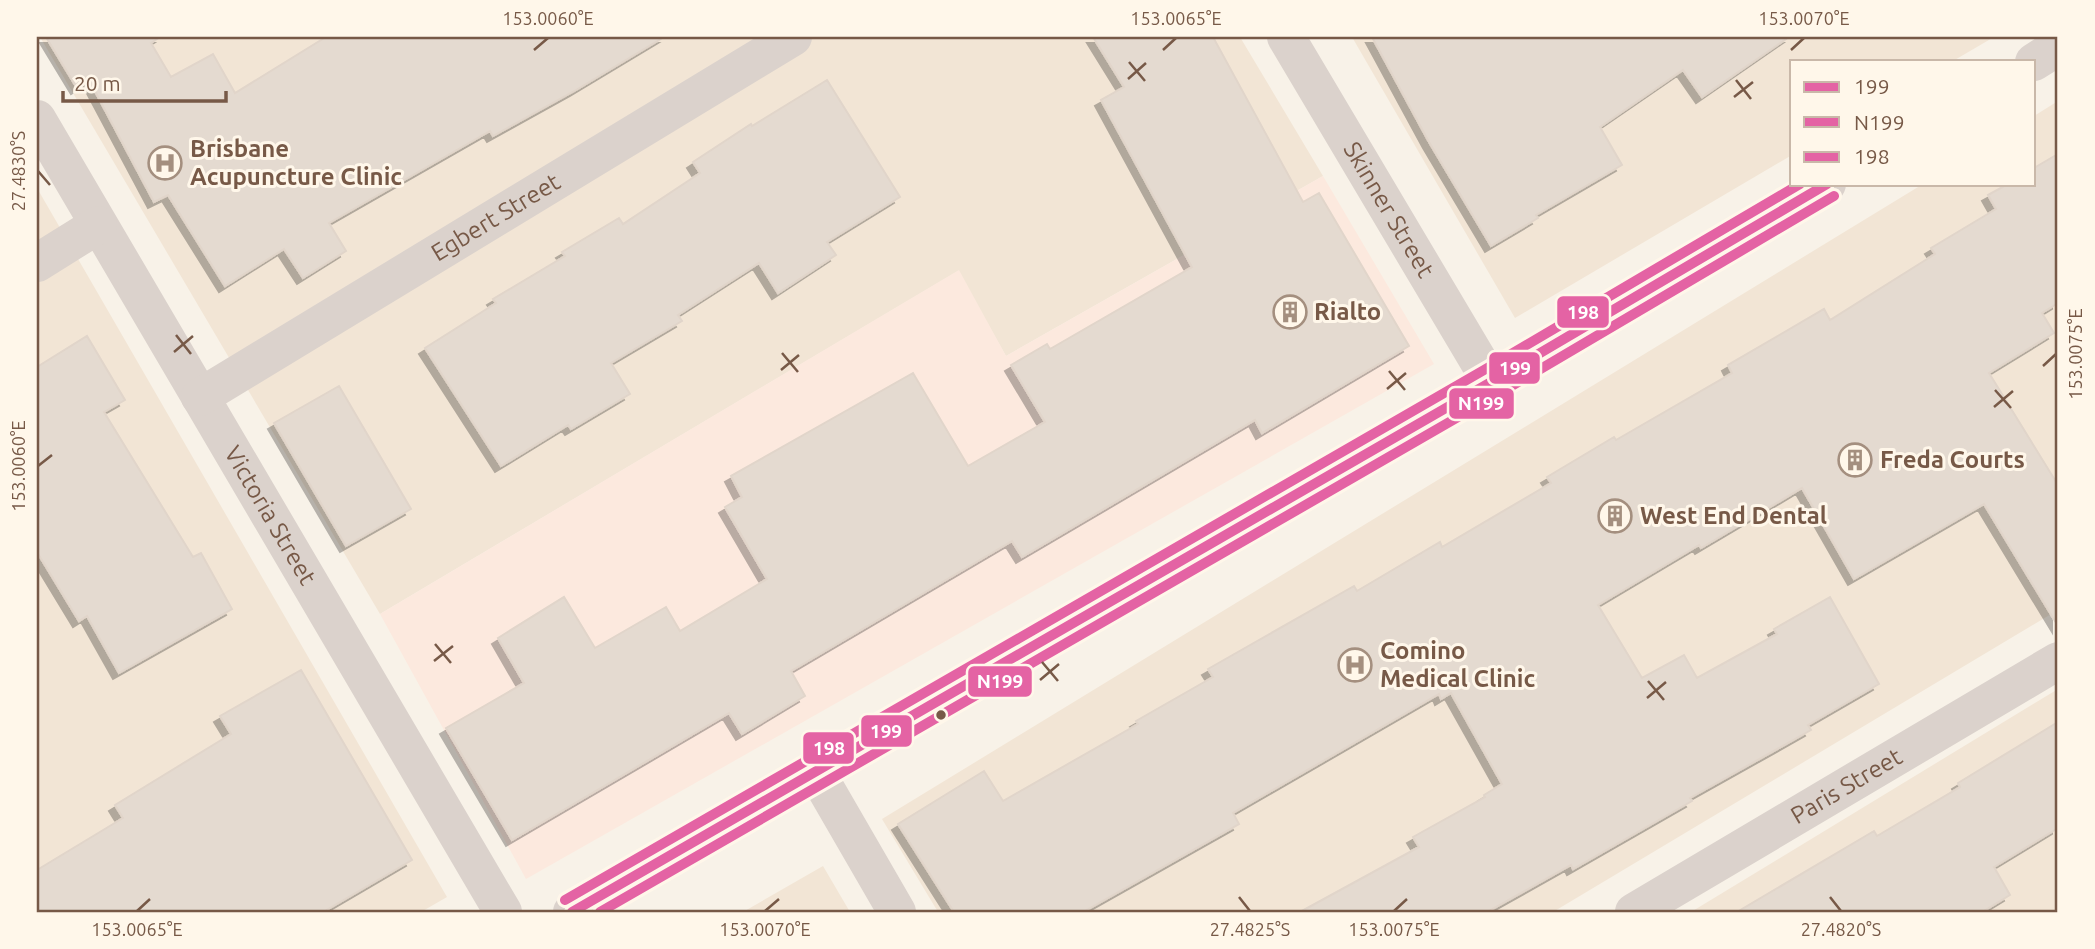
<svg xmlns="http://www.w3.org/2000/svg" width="2095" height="949" viewBox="0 0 2095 949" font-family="Ubuntu,sans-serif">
	<defs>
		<filter id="shadow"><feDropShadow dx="-6" dy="6" stdDeviation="0" flood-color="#0004"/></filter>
	</defs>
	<rect width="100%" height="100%" fill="#f8f2e8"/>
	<path fill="#f2e5d5" d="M40,37H1240L1323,176L1006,356L958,271L380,614Z
		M1352,37H1994L1953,61H1792V155L1515,318Z
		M2058,101V610L1553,912H938L882,819L1923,184H2034V116Z
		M37,188L447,897L421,912H37Z
		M2058,689V912H1691Z
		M823,866L850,912H743Z"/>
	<path fill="#fce9de" d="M1323,176L1434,364L526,879L380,614L959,270L1006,356Z"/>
	<path fill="#e4dad0" stroke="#e1d5ca" stroke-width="2" filter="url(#shadow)" d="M46,37H160L151,43L171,77L213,54L235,93L326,37H664L576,90L493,136L490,131L329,223L346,251L303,278L284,249L225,286L168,195L154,202L89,80L77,88Z
		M1093,37H1213L1303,202L1319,193L1409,346L1262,433L1255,420L1022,557L1012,541L791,671L805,696L742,734L729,713L512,840L446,728L524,683L498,638L564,597L595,648L666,607L680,631L767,579L725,507L742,497L731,476L913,373L968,466L1045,422L1011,365L1047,344L1050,349L1192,267L1101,100L1124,87Z
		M1372,37H1789L1702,97L1683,70L1600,127L1622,165L1536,215L1538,218L1491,246L1429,142Z
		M827,80L900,197L827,242L836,255L778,293L759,263L678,315L682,321L611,363L630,394L571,429L568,425L501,466L425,348L496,303L493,299L565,256L562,252L619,218L623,224L700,173L693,162L751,124L752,126Z
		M2058,154V303L2042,313L2054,333L1989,373L2058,485V626L1984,504L1854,579L1802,488L1701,548L1699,545L1598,605L1642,678L1684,655L1697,678L1777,634L1774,629L1830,597L1879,684L1808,725L1811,730L1690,798L1692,801L1573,869L1571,865L1487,912H1300L1419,847L1413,837L1485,797L1484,795L1502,784L1451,693L1441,699L1439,694L1233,813L1239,824L1083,912H954L898,824L984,771L1003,801L1138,724L1136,721L1213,677L1208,669L1354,586L1357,591L1440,542L1442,547L1551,483L1547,477L1614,437L1616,440L1732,373L1728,365L1824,309L1830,320L1935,254L1931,248L1996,209L1988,195L2008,184H2034V168Z
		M87,336L125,400L104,412L193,557L201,553L232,609L119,673L87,616L79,621L37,552V367Z
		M339,386L411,509L346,546L274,423Z
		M301,670L412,860L323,912H37V870L123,818L115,805L231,734L220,716Z
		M2058,722V828L1994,867L2010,895L1982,912H1737L1874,831L1877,836L1960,787L1958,783Z"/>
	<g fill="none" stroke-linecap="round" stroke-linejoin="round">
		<g stroke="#dbd2cc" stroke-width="38">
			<path id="s1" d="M1286,37L1491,382"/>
			<path id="s2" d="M37,119L503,912"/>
			<path d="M37,263L98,225"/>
			<path id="s3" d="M200,397L793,37"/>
			<path d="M816,772L897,912"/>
			<path id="s4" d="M1634,912L2058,661"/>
		</g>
		<path stroke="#dbd2cc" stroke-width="38" d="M2034,62L2058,47
			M572,912L1491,382L1827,184"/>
		<defs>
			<path id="bus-1" d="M572,912L1491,382L1827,184"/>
			<path id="bus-2" d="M600,912L1498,394L1834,196"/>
			<path id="bus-3" d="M565,900L1484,370L1800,184"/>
		</defs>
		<use href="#bus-1" stroke="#fff7ea" stroke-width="16"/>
		<use href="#bus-2" stroke="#fff7ea" stroke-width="16"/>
		<use href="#bus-3" stroke="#fff7ea" stroke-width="16"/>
		<use href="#bus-1" stroke="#e463a4" stroke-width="10"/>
		<use href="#bus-2" stroke="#e463a4" stroke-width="10"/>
		<use href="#bus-3" stroke="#e463a4" stroke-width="10"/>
	</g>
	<path fill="none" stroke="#775947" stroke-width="2.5" d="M534,50L548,38M1163,50L1176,38M1791,50L1804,38M1129,62L1145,81M1128,79L1146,63M1736,80L1751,99M1734,97L1753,82M38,171L50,185M176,335L191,354M174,352L193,336M782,353L798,372M2043,366L2056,354M781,370L799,355M1389,371L1405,390M1387,389L1406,373M1995,390L2011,408M1994,407L2013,391M38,466L52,455M435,644L451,663M434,661L453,646M1042,662L1058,681M1040,680L1059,664M1648,681L1664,700M1647,698L1666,682M1239,897L1250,911M1830,897L1841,911M137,911L150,899M765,911L779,899M1394,911L1407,899"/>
	<defs>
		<symbol id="hospital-ring" viewBox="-11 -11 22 22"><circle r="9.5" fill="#fff7ea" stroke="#a48f7f" stroke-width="1.5"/><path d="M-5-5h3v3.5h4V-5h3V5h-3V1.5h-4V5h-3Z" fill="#a48f7f"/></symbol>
		<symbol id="building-ring" viewBox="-11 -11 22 22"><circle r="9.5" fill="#fff7ea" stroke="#a48f7f" stroke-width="1.5"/><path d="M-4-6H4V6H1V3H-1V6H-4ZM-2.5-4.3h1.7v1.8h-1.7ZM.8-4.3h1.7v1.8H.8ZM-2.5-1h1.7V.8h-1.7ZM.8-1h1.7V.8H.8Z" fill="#a48f7f"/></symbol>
	</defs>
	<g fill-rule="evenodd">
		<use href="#hospital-ring" x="146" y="144" width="38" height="38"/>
		<use href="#building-ring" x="1271" y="293" width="38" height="38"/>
		<use href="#building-ring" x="1836" y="441" width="38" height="38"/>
		<use href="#building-ring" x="1596" y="497" width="38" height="38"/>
		<use href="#hospital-ring" x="1336" y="646" width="38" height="38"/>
	</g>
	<circle fill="#775947" stroke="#fff7ea" stroke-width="2.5" cx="941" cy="715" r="6"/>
	<g text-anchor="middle" stroke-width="6" stroke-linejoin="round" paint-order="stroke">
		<g font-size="24" font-weight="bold" fill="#775947" stroke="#fff7ea" text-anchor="start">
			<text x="190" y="157">Brisbane<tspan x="190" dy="28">Acupuncture Clinic</tspan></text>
			<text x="1314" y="320">Rialto</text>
			<text x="1880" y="468">Freda Courts</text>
			<text x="1640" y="524">West End Dental</text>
			<text x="1380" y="659">Comino<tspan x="1380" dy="28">Medical Clinic</tspan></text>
		</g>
		<g font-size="24" fill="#775947" stroke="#fff7ea">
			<text dy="8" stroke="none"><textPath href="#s1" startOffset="201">Skinner Street</textPath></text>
			<text dy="8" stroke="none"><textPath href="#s3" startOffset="346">Egbert Street</textPath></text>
			<text dy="8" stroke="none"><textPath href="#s2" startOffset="460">Victoria Street</textPath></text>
			<text dy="8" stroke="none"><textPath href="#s4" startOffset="247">Paris Street</textPath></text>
		</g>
	</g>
	<g stroke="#fff7ea" stroke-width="2.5">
		<rect x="1556" y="295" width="54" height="34" rx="7" fill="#e463a4"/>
		<rect x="1488" y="351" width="53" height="34" rx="7" fill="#e463a4"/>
		<rect x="1448" y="387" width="67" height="33" rx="7" fill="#e463a4"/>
		<rect x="967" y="665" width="66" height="33" rx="7" fill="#e463a4"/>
		<rect x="860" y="714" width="53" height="34" rx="7" fill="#e463a4"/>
		<rect x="802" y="731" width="53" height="34" rx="7" fill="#e463a4"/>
	</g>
	<g font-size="19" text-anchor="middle" font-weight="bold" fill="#fff">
		<text x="1583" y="319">198</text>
		<text x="1515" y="375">199</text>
		<text x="1481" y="410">N199</text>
		<text x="1000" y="688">N199</text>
		<text x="886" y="738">199</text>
		<text x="829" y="755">198</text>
	</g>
	<rect width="2095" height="949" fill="none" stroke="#fff7ea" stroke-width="77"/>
	<rect x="1790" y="60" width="245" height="126" fill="#fff7ea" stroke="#c9b8a9" stroke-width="2"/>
	<rect x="1804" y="82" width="35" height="10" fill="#e463a4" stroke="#c9b8a9" stroke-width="2"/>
	<text x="1854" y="94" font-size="21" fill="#775947">199</text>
	<rect x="1804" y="117" width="35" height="10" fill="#e463a4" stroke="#c9b8a9" stroke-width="2"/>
	<text x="1854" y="130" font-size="21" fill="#775947">N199</text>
	<rect x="1804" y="152" width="35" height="10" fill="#e463a4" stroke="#c9b8a9" stroke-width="2"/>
	<text x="1854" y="164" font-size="21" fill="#775947">198</text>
	<path d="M63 91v10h163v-10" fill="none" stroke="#775947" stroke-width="3.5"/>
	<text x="74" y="91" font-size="21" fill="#775947" stroke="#fff7ea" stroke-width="5" paint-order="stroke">20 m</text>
	<rect x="38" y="38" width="2018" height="873" fill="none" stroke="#775947" stroke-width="2.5"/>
	<g font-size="18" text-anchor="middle" fill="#775947">
		<text x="548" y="25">153.0060°E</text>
		<text x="1176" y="25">153.0065°E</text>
		<text x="1804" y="25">153.0070°E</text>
		<text transform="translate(19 171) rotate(-90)" y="6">27.4830°S</text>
		<text transform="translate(2076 354) rotate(-90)" y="6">153.0075°E</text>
		<text transform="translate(19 466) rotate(-90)" y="6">153.0060°E</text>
		<text x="137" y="936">153.0065°E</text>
		<text x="765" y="936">153.0070°E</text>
		<text x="1250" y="936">27.4825°S</text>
		<text x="1394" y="936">153.0075°E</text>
		<text x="1841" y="936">27.4820°S</text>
	</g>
</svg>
